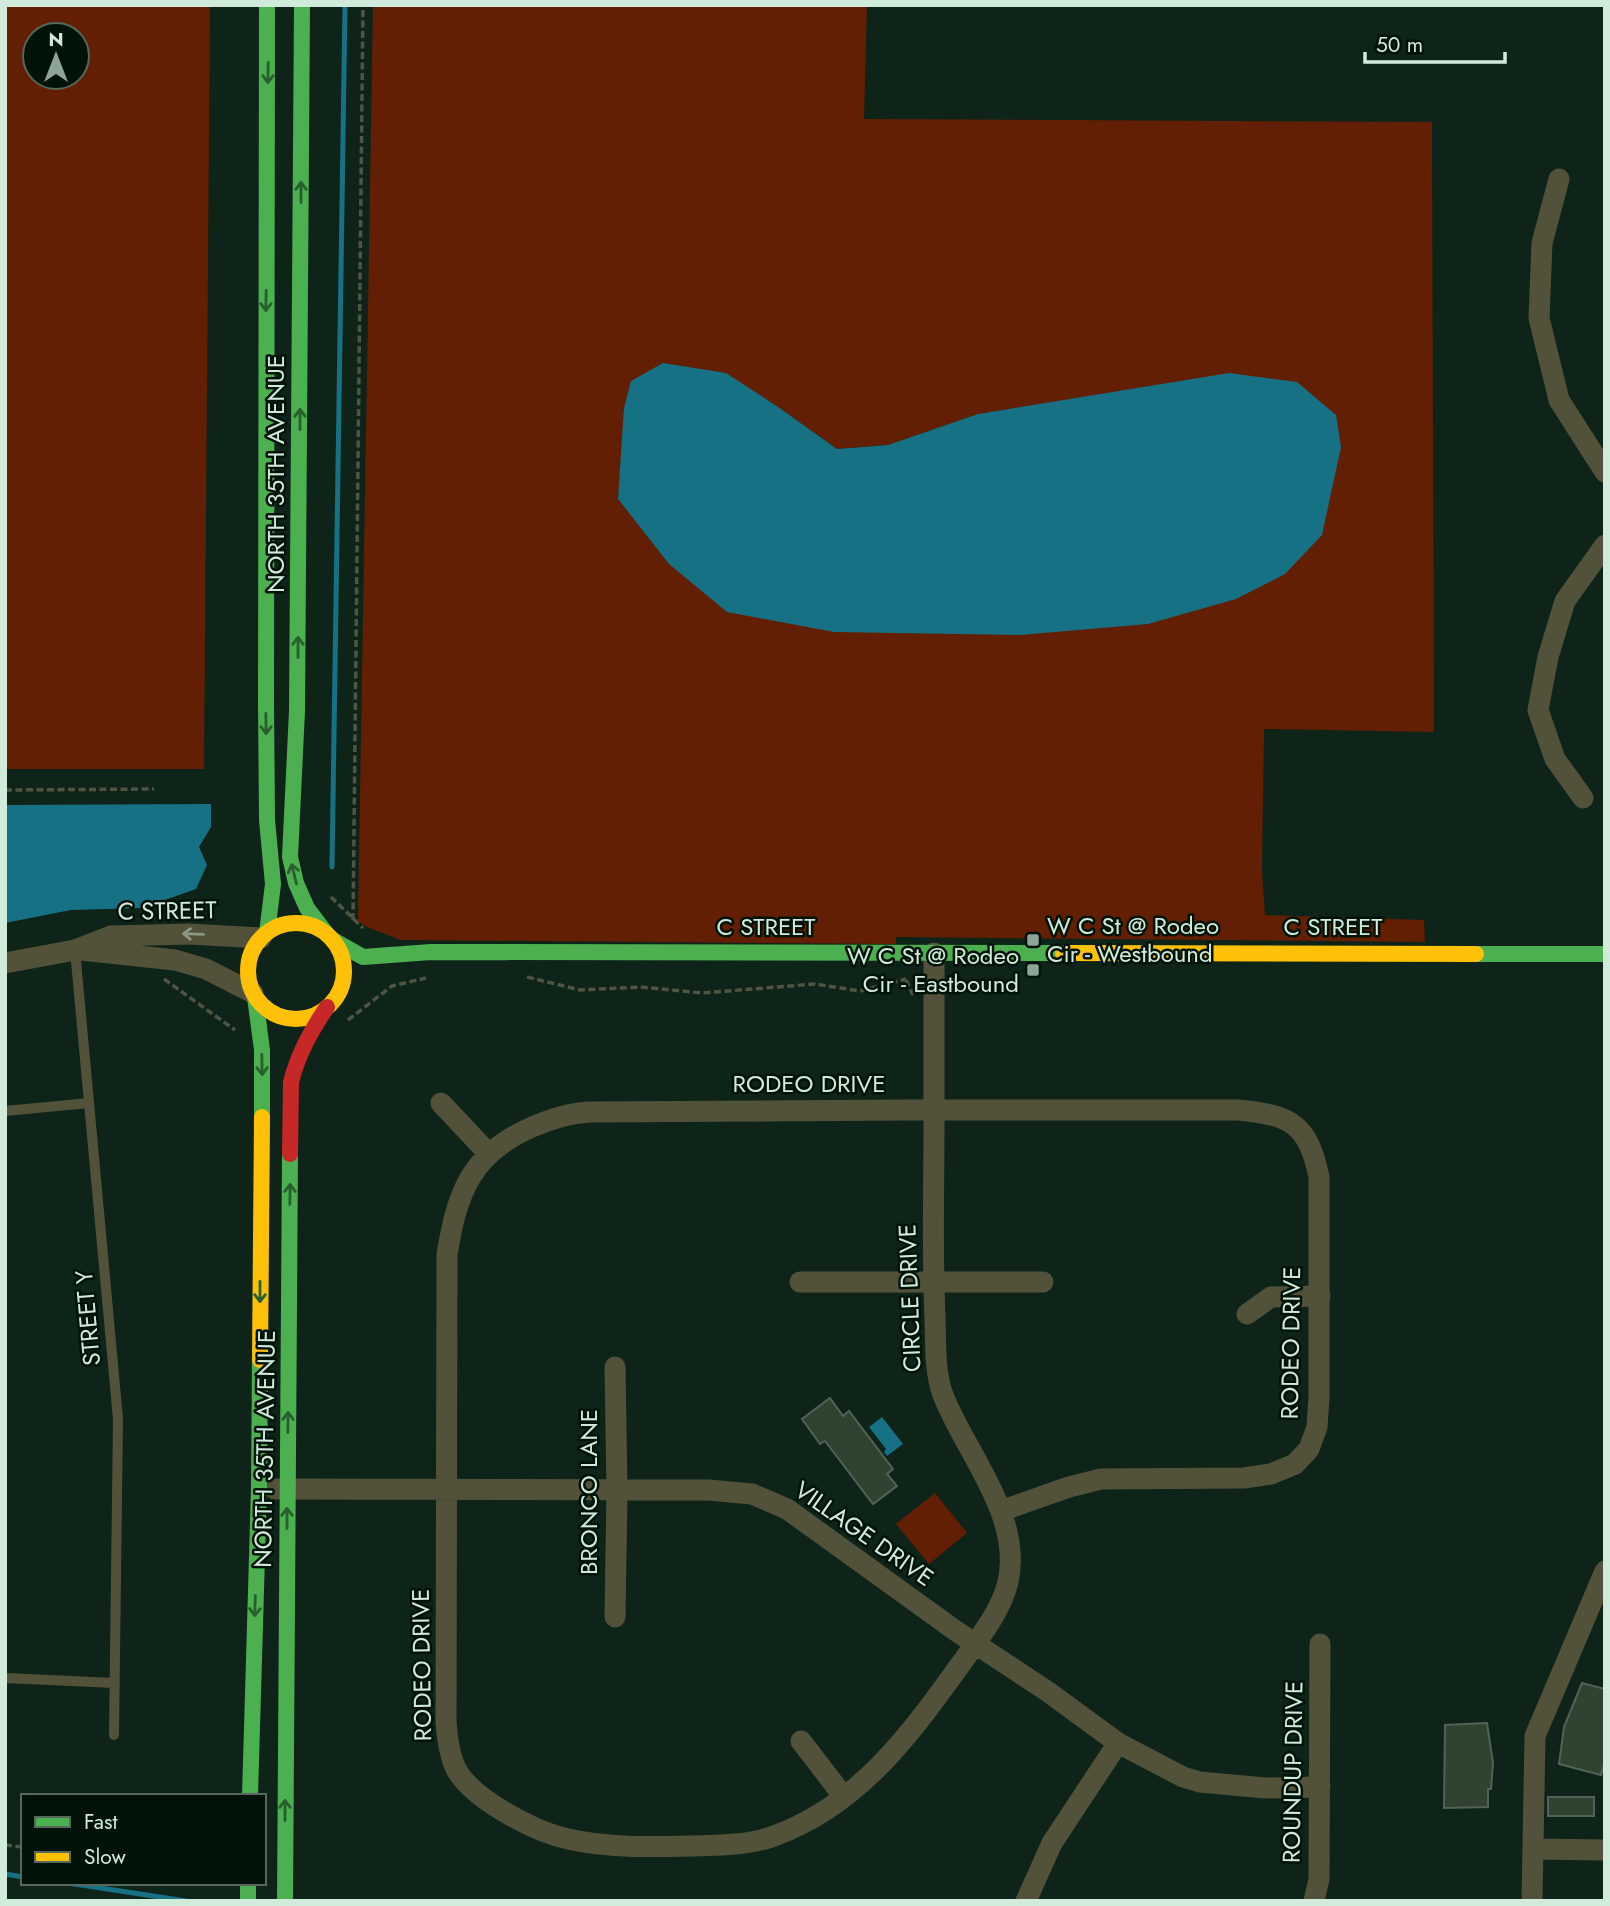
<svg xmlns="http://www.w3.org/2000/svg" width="1610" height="1906" viewBox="0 0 1610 1906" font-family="Jost,sans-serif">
	<rect width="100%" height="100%" fill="#0e2419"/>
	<path fill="#621f03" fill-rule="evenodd" d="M5,5H210L204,769H5ZM35,35H77V77H35Z
		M373,5H867L864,119L1432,122L1434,732L1264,729L1262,871L1265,915L1424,920L1425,942L896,937V944L400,940C384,932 373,932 358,921ZM1229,374L669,564L618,499L621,461L781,409L837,449L888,445L978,414Z
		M935,1493L967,1533L929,1564L896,1524Z"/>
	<path fill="#177184" d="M663,363L726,373L781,409L837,449L888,445L978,414L1229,373L1297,382L1336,415L1341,447L1322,535L1285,574L1236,599L1148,624L1020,635L834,632L727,612L669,564L618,499L624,408L631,381Z
		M211,804V827L199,847L207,865L196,889L142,908L71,910L5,923V805Z
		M882,1417L903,1444L887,1456L884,1452L886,1449L869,1427Z"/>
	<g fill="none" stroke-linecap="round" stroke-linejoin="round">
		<path stroke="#177184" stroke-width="5" d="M332,867L345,5
			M5,1874L23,1877
			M68,1883L186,1901"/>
	</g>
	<path fill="#2f4330" stroke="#536256" stroke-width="2" d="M830,1398L843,1416L849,1411L893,1469L887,1474L897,1486L873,1504L825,1441L820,1444L802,1419Z
		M1582,1683L1605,1689V1761L1601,1775L1559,1764L1564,1727Z
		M1487,1723L1493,1763L1491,1789H1488V1807L1444,1808L1445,1725Z
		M1548,1797H1594V1816H1548Z"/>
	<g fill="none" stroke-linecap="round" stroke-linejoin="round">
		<path stroke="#4f5443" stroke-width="3.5" stroke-dasharray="7 3.5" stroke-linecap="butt" d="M5,790L154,789
			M331,897L363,928
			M353,920L363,5
			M527,977L580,990L641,987L702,993L815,984L860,991L906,979
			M164,979L235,1030
			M906,980L913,995
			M348,1020L392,986L426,978
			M5,1845L23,1847"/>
		<path stroke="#52523a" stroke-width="10" d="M75,950L118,1419L114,1735
			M5,1111L89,1103
			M5,1678L115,1683"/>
		<path stroke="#52523a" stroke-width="21" d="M1559,179L1542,243L1539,318L1559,400L1605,472
			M1583,798L1555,759L1538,710L1548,657L1565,601L1605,545
			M81,950L175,960L206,969L253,993
			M934,953V1127C934,1190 932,1253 935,1316C936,1343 934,1370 943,1395C965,1452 1023,1516 1008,1582C1001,1611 980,1637 963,1661C912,1732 860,1805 774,1836C747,1846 718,1845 689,1846C649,1847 608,1848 568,1839C535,1832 472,1799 456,1769C449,1754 447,1737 446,1721L447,1255C457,1192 471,1154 532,1127C552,1119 568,1113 590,1112L907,1110H1238C1290,1115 1308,1123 1319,1177V1397L1317,1427L1309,1449L1295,1464L1271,1474L1244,1478L1101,1479L1069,1487L1001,1511
			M5,963L75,950L111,936L189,934L261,938
			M441,1103L488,1153
			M800,1282H1043
			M1247,1314L1271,1297L1320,1296
			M275,1489L709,1490L752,1494L787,1509L956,1631L1047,1691L1118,1743L1183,1777L1200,1782L1265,1788L1320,1787
			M615,1617L617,1491L615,1367
			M801,1741L844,1797
			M1534,1849L1605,1850
			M1026,1901L1052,1843L1118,1743
			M1314,1901L1319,1879L1320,1644
			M1532,1901L1535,1736L1605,1571"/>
		<path stroke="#4caf50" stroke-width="16" d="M267,5L266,702L267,820L273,884L267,933
			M302,5L297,711L290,857L296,883L307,908L326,933
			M333,940L363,957L431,952L1063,953
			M1476,954H1605
			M255,997L262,1050V1117
			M250,1796L259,1488L260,1360
			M248,1883V1901
			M285,1901L290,1154"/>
		<path stroke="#ffc107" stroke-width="16" d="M248 971a48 48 0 1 1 96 0a48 48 0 1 1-96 0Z
			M1063,953L1476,954
			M260,1360L262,1117"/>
		<path stroke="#c62828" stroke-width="16" d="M290,1154L291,1082C298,1054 311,1031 327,1007"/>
	</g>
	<defs><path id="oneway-shaft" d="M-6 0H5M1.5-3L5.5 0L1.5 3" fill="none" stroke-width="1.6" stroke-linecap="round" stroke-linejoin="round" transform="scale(1.75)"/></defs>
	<g stroke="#26602c">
		<use href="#oneway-shaft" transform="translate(268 73) rotate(91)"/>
		<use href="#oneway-shaft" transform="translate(301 192) rotate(-90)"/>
		<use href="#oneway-shaft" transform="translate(266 301) rotate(91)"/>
		<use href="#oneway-shaft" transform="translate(300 419) rotate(-90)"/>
		<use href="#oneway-shaft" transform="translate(298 647) rotate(-90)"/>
		<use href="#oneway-shaft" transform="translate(266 724) rotate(89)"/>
		<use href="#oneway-shaft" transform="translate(294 874) rotate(-104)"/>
		<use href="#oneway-shaft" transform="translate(262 1065) rotate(89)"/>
		<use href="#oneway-shaft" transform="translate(290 1194) rotate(-89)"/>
		<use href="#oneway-shaft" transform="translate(260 1292) rotate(90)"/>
		<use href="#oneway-shaft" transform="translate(288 1422) rotate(-89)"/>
		<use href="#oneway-shaft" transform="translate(287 1518) rotate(-90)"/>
		<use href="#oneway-shaft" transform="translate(255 1606) rotate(92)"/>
		<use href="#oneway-shaft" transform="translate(285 1810) rotate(-90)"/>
	</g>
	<use stroke="#8b9782" href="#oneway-shaft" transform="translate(193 934) rotate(-178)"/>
	<g fill="#8da597" stroke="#011208" stroke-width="2.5">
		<rect x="1026" y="933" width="14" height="14" rx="3.5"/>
		<rect x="1026" y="963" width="14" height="14" rx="3.5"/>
	</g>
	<g text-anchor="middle" stroke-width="5" stroke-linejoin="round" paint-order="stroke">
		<g font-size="24" fill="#d1ebdb" stroke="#011208">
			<text transform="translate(276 474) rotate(-90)" y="8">NORTH 35TH AVENUE</text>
			<text transform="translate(167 911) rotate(-1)" y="8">C STREET</text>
			<text x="766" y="935">C STREET</text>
			<text x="1333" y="935">C STREET</text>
			<text x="809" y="1092">RODEO DRIVE</text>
			<text transform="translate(910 1298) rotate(-92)" y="8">CIRCLE DRIVE</text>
			<text transform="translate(88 1318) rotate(-95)" y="8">STREET Y</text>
			<text transform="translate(1291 1343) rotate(-89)" y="8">RODEO DRIVE</text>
			<text transform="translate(265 1449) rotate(-89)" y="8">NORTH 35TH AVENUE</text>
			<text transform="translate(589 1492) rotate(-90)" y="8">BRONCO LANE</text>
			<text transform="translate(864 1534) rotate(35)" y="8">VILLAGE DRIVE</text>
			<text transform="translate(422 1665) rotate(-91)" y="8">RODEO DRIVE</text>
			<text transform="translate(1293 1772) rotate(-89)" y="8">ROUNDUP DRIVE</text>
		</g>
		<g font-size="24" fill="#d1ebdb" stroke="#011208" text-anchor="start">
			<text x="1047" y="934">W C St @ Rodeo<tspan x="1047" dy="28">Cir - Westbound</tspan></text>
			<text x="1019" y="964" text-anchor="end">W C St @ Rodeo<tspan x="1019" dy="28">Cir - Eastbound</tspan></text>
		</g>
	</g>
	<rect width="1610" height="1906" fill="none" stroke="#d1ebdb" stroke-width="14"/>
	<rect x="21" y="1794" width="245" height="91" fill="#011208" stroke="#54695c" stroke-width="2"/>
	<rect x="35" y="1817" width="35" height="10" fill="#4caf50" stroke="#54695c" stroke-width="2"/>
	<text x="84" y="1829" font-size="21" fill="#d1ebdb">Fast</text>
	<rect x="35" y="1852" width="35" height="10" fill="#ffc107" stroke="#54695c" stroke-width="2"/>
	<text x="84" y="1864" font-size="21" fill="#d1ebdb">Slow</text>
	<g transform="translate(56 56)"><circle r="33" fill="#011208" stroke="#54695c" stroke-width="2"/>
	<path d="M0-5L12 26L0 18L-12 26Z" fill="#8da597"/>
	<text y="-10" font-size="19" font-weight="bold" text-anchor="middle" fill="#d1ebdb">N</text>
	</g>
	<path d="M1365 52v10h140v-10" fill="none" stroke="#d1ebdb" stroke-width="3.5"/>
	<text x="1376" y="52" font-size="21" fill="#d1ebdb" stroke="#011208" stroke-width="5" paint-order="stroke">50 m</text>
</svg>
